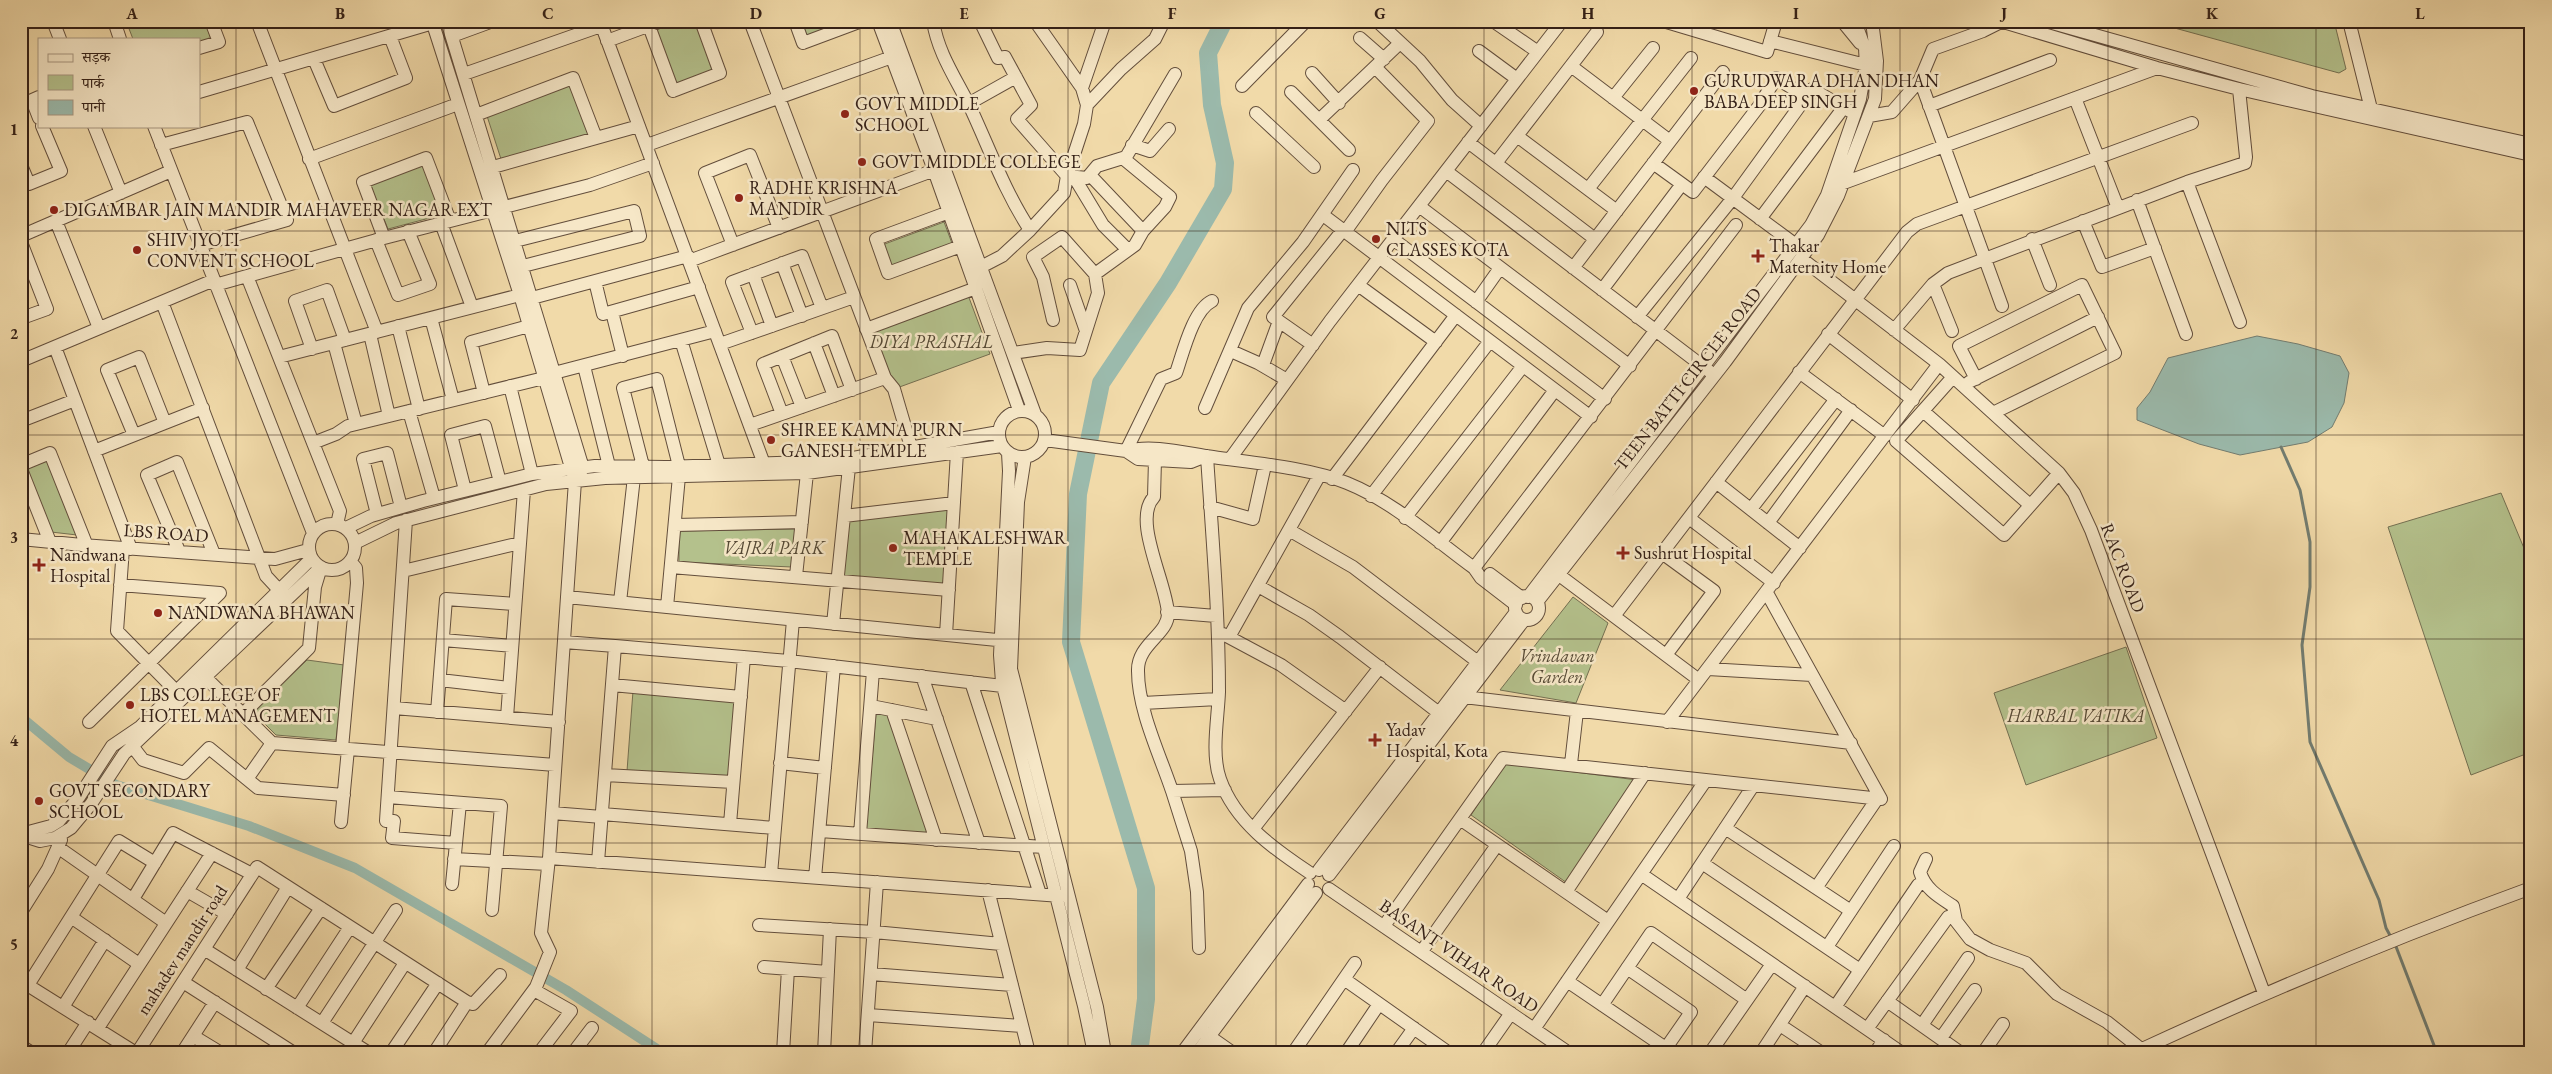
<svg xmlns="http://www.w3.org/2000/svg" width="2552" height="1074" viewBox="0 0 2552 1074" font-family="'EB Garamond','Noto Serif Devanagari',serif">
	<rect width="100%" height="100%" fill="#f1daa9"/>
	<filter id="stains"><feTurbulence type="fractalNoise" baseFrequency=".004" numOctaves="4"/><feColorMatrix values="0 0 0 0 .2 0 0 0 0 .09 0 0 0 0 .02 0 0 0 .5 -.17"/></filter>
	<radialGradient id="worn" r=".72"><stop offset=".6" stop-color="#630" stop-opacity="0"/><stop offset="1" stop-color="#630" stop-opacity=".3"/></radialGradient>
	<path fill="#b4c18c" stroke="#747052" d="M126,21H205L211,39L199,43V39H133Z
		M681,21H697L714,71L675,84L656,30Z
		M798,21H853L805,39Z
		M2149,21H2334L2346,69L2339,73Z
		M569,84L589,134L501,159L487,116Z
		M424,165L441,215L388,229L370,185Z
		M944,222L953,246L891,269L882,245Z
		M968,295L990,354L894,389L872,330Z
		M48,460L77,535L51,532L27,469Z
		M2501,493L2531,565V752L2471,775L2388,527Z
		M949,507L944,584L842,576L847,521Z
		M795,529L792,567L679,562V531Z
		M1573,597L1608,623L1576,703L1500,690Z
		M2126,647L2157,738L2026,785L1994,693Z
		M307,660L344,665L336,740L276,735L253,712Z
		M633,691L736,699L730,778L627,771Z
		M876,713L888,714L932,837L866,830Z
		M1505,763L1637,780L1567,883L1471,815Z"/>
	<path fill="#9bbaac" stroke="#727c70" d="M2257,336L2298,344L2340,356L2349,373L2344,403L2332,427L2308,442L2240,455L2199,444L2137,420V408L2150,392L2168,358Z"/>
	<g fill="none" stroke-linecap="round" stroke-linejoin="round">
		<path stroke="#727c70" stroke-width="3" d="M2281,447L2300,490L2310,542V587L2302,645L2310,742L2379,900L2386,928L2392,939
			M2395,944L2437,1053"/>
		<path stroke="#9bbaac" stroke-width="10" d="M21,717L69,757L116,785L249,826L355,868L566,990L663,1053"/>
		<path stroke="#9bbaac" stroke-width="18" d="M1139,1053L1146,999V888L1071,642L1078,494L1101,383L1168,283L1223,189L1225,163L1212,105L1208,53L1224,21"/>
		<defs>
			<path id="minor" d="M53,21L60,39
				M114,21L120,39
				M257,21L377,332
				M299,21H301
				M432,21L520,295L575,481L549,858L541,933L550,952L536,987L487,1053
				M447,21L583,468L579,475
				M600,21L764,464
				M750,21L885,378L894,389L911,447
				M795,21L803,43L862,21
				M878,21L931,162L1019,410
				M890,21L1035,414
				M933,21C938,54 957,80 971,109C990,150 1005,192 1030,230
				M980,21L998,58L1005,57L1031,105L1017,119L1067,176L1087,178L1097,166L1126,157L1175,74
				M1377,21L1420,61L1452,100L1481,126
				M1493,21L1538,52
				M1663,21L1767,52L1776,21
				M1842,21L1860,43
				M2000,21L2157,68L2239,89L2531,155
				M2045,21L2312,96L2531,144
				M2349,21L2371,109
				M649,26L673,91L720,73L701,21
				M452,36L493,21
				M1360,38L1384,59
				M607,41L661,21
				M1770,41L1866,65
				M199,48L219,42L211,21
				M1479,51L1517,79
				M314,59L334,106L406,78L390,36
				M1571,66L1670,141
				M1312,73L1339,103
				M464,74L601,26
				M1920,80L2002,306
				M1242,86L1306,21
				M1082,88L1105,21
				M199,92L433,23
				M1291,92L1349,150
				M1613,98L1653,48
				M2075,98L2118,208
				M32,100L39,118
				M968,104L1016,77
				M21,105L39,97
				M1087,105L1121,69L1155,39L1164,21
				M1929,106L2050,60
				M1256,113L1314,167
				M476,115L573,78L596,138
				M1869,116L1892,112L1920,80L1933,49L1983,31L2001,22
				M1319,120L1400,43
				M94,126L121,193
				M154,126L313,533
				M1517,136L1617,211
				M1468,142L1595,239
				M161,145L247,122L287,220L200,245
				M647,145L892,57
				M1132,145L1150,151L1169,129
				M309,159L458,104
				M1496,163L1597,32
				M1653,163L1693,192L1759,106L1776,78L1807,97
				M21,165L29,184L61,171L42,126
				M493,167L639,126
				M1446,171L1709,371
				M1090,175L1143,231
				M1074,177L1103,225L1128,250
				M1704,177L1796,245
				M2187,182L2240,322
				M1838,185L2157,68
				M1588,189L1691,58
				M2137,200L2186,334
				M1419,206L1630,366
				M949,212L876,239L888,273L961,246
				M1323,215L1591,417
				M1760,219L1844,107
				M56,221L99,328
				M2083,221L2102,267L2155,248
				M441,223L472,307
				M1345,232L1382,180L1428,121L1376,68
				M21,236L171,171
				M384,238L363,182L426,158L450,221
				M1393,239L1605,399
				M2032,239L2050,285
				M376,240L398,295L430,284L408,231
				M515,241L634,211L640,236L523,266
				M21,242L47,309L22,318L21,315
				M733,245L705,173L750,155L779,228
				M1802,259L1939,364L2059,473L2074,493L2091,530L2264,993
				M689,261L940,168
				M782,263L802,316
				M1573,268L1723,72
				M975,270L1002,256L1030,230L1064,193L1067,176L1084,124L1087,105L1082,88L1035,21
				M753,274L772,326
				M247,276L340,511L337,524
				M595,281L603,314L699,287
				M1933,284L1952,331
				M215,285L384,238L590,185L653,163
				M1070,285L1086,331
				M1358,285L1436,342
				M1602,290L1682,184
				M532,298L688,256
				M162,302L266,576L279,590
				M1476,302L1500,268
				M612,312L623,356
				M1637,317L1733,198L1812,89L1855,114
				M431,318L453,400
				M1053,320L1043,277L1033,257L1062,237L1095,274
				M398,326L419,409
				M866,329L976,288
				M1894,330L1933,284L1948,273L2187,182L2245,163L2246,157L2239,89
				M752,333L732,282L802,256L822,308
				M370,334L389,416
				M1828,334L1913,400
				M681,340L719,465
				M334,343L356,424
				M814,343L834,396
				M720,344L854,297
				M1313,345L1273,317L1343,230
				M55,347L131,549
				M312,349L295,301L327,290L345,340
				M1231,351L1258,363L1287,380
				M1013,353L1047,348L1080,350L1098,293L1095,274L1135,245L1143,231L1165,207L1170,197L1124,159
				M782,356L802,407
				M279,357L520,295
				M21,361L214,280
				M1263,365L1279,321
				M584,366L609,466
				M1799,372L1885,436
				M554,373L715,331
				M1953,377L1896,441L2004,535L2059,473
				M1976,379L1959,346L2082,285L2115,353L1993,413
				M1969,382L2098,317
				M510,386L532,474
				M484,393L471,342L529,326
				M1205,408L1248,308L1303,242L1353,170
				M999 434a23 23 0 1 1 46 0a23 23 0 1 1-46 0Z
				M409,411L434,498
				M1923,411L2030,505
				M782,414L763,364L832,336L852,390
				M21,421L75,400
				M750,425L885,378
				M134,435L107,370L139,357L165,423
				M1045,440L1126,451L1138,459L1191,462L1206,456
				M313,443L336,434L348,426L544,378
				M94,451L203,408
				M1126,451C1153,444 1185,453 1213,457C1254,463 1309,468 1347,483C1394,502 1434,539 1474,568L1481,578L1516,605
				M1126,451L1161,379L1176,373C1183,353 1193,310 1212,301
				M1008,453L1009,471L1000,655L1002,682L1084,1006L1094,1053
				M1207,456C1212,534 1219,613 1219,692C1218,718 1211,754 1220,779C1235,822 1274,849 1310,873
				M1025,457L1018,502L1011,669L1097,1007L1105,1053
				M1230,459L1330,321L1562,21
				M1155,460L1154,497C1132,519 1166,582 1168,613C1169,634 1137,644 1138,671C1138,710 1160,755 1172,791L1225,790
				M21,465L50,453L87,546
				M643,466L623,388L657,379L679,466
				M21,469L50,542
				M1332,479L1456,315
				M1716,482L1800,548
				M465,490L451,435L485,426L500,482
				M1371,496L1490,341
				M1210,507L1253,519L1265,465
				M1751,509L1836,399
				M377,514L363,459L387,453L401,507
				M844,516L954,503
				M1405,518L1523,366
				M1689,518L1774,583
				M406,520L386,821H394L392,838L456,843
				M1768,523L1851,410
				M309 547a23 23 0 1 1 46 0a23 23 0 1 1-46 0Z
				M675,525L802,522
				M346,528L371,516L423,501L532,474L595,466L665,467L836,461L999,432
				M1289,530L1353,567L1478,662
				M21,539L82,545L275,559L308,550
				M355,543L396,523L546,484L605,478L807,473L1002,446
				M1440,543L1555,390
				M123,548L117,631L176,691
				M179,551L147,475L177,462L214,554
				M1662,553L1714,591L1666,655
				M671,567L949,590
				M1474,568L1736,225
				M403,571L520,543
				M1490,574L1522,598
				M1559,575L1699,680
				M796,576L807,473
				M1258,586L1309,615L1340,637L1439,713
				M1767,593L1881,799
				M1515 608a12 12 0 1 1 24 0a12 12 0 1 1-24 0Z
				M567,597L1007,641
				M1528,597L1811,225L1827,195L1860,99L1866,65L1865,49L1855,21
				M620,602L634,477
				M1537,602L1725,362L1818,235L1838,196L1875,99L1877,61L1872,21
				M667,607L679,476
				M1167,612L1216,616
				M1614,616L1907,232L1917,224L2192,123
				M833,624L849,467
				M1223,634L1281,665L1346,711
				M946,635L957,452
				M1229,637L1319,476
				M443,640L512,646
				M564,642L615,646L598,862
				M615,646L789,661L1011,687
				M1708,669L1812,675
				M201,673L272,743L555,765
				M922,676L979,843
				M440,680L509,688
				M971,682L1040,894
				M612,685L741,697
				M1464,697L1851,743
				M1143,703L1218,699
				M871,706L937,719
				M394,708L559,722
				M892,710L936,840
				M437,712L446,599L515,604
				M243,714L309,648L315,587L321,567
				M507,717L524,490
				M89,722L220,593L120,585
				M1667,722L1939,364
				M133,747L143,760L184,773L209,748L258,788L344,795
				M342,748L357,583L356,568L350,561
				M780,763L825,768
				M1571,764L1577,711
				M605,775L733,782
				M247,779L272,743
				M1172,791L1191,851L1197,892L1199,948
				M388,797L501,806L492,910
				M552,813L602,817
				M602,814L775,828
				M1460,819L1608,921
				M341,822L348,749
				M730,824L744,657
				M1725,828L1851,911
				M1253,829L1380,667
				M820,831L1043,847
				M21,834L51,826L59,821L79,797L112,746L140,727L311,559
				M860,834L873,671
				M21,835L40,841L55,838L71,828L91,804L124,754L321,567
				M59,848L166,923
				M549,858L1061,896
				M454,859L548,864
				M1926,859L1920,872C1925,889 1939,897 1953,906L1956,921L1970,939L1990,950L2026,963L2057,994L2107,1022L2146,1053
				M1702,863L1860,970
				M1319,870L1516,612
				M771,874L793,620
				M1641,874L1902,1053
				M1329,875L1524,620
				M815,878L834,666
				M452,884L460,803
				M1816,888L1877,799
				M1329,889L1569,1053
				M988,890L1029,1053
				M187,891L227,914
				M1566,892L1645,773
				M133,899L173,833L252,874
				M1678,899L1753,786
				M21,912L48,869L61,840
				M71,917L139,964
				M759,925L874,932L1001,944
				M1384,926L1503,758L1881,799
				M1827,947L1894,846
				M204,949L369,1053
				M1422,951L1497,845
				M764,967L828,972
				M1627,968L1691,1012L1666,1048
				M237,970L288,887
				M871,974L1012,985
				M1344,979L1449,1053
				M21,981L136,1053
				M1567,981L1673,1053
				M183,982L294,1053
				M28,985L119,841L155,863
				M266,989L321,908
				M534,990L571,1011L539,1053
				M1887,1001L1961,1053
				M1602,1005L1651,933L1747,1000
				M63,1007L105,940
				M1835,1007L1918,885
				M297,1008L350,927
				M868,1015L1022,1026
				M322,1023L396,910
				M1780,1025L1822,1053
				M1922,1025L1968,958
				M98,1028L212,853
				M1534,1029L1706,780
				M1867,1029L1948,917
				M1203,1032L1233,1053
				M193,1036L221,1053
				M1941,1038L1975,990
				M353,1043L405,963
				M21,1046L32,1053
				M68,1053L88,1022
				M137,1053L257,867L467,1002L473,1004L500,975
				M182,1053L215,1002
				M391,1053L438,983
				M434,1053L467,1002
				M573,1053L592,1028
				M783,1053L788,969
				M824,1053L830,929
				M865,1053L877,882
				M1182,1053L1308,884
				M1197,1053L1316,893
				M1293,1053L1355,963
				M1346,1053L1379,1004
				M1396,1053L1414,1028
				M1483,1053L1511,1013
				M1710,1053L1772,964
				M1761,1053L1805,986
				M1875,1053L1884,1040
				M1983,1053L2003,1024
				M2140,1053L2142,1049C2270,990 2399,936 2531,888"/>
		</defs>
		<use href="#minor" stroke="#634e3c" stroke-width="14"/>
		<use href="#minor" stroke="#f6e7c7" stroke-width="12"/>
	</g>
	<path fill="none" stroke="#342017" stroke-width="1" stroke-opacity="0.55" d="M236,21V1053M444,21V1053M652,21V1053M860,21V1053M1068,21V1053M1276,21V1053M1484,21V1053M1692,21V1053M1900,21V1053M2108,21V1053M2316,21V1053M21,231H2531M21,435H2531M21,639H2531M21,843H2531"/>
	<g fill="#8f2418" stroke="#f6e7c7" stroke-width="2">
		<circle cx="1694" cy="91" r="5"/>
		<circle cx="845" cy="114" r="5"/>
		<circle cx="862" cy="162" r="5"/>
		<circle cx="739" cy="198" r="5"/>
		<circle cx="54" cy="210" r="5"/>
		<circle cx="1376" cy="239" r="5"/>
		<circle cx="137" cy="250" r="5"/>
		<path d="M1755.5 248.5h5v5h5v5h-5v5h-5v-5h-5v-5h5z"/>
		<circle cx="771" cy="440" r="5"/>
		<circle cx="893" cy="548" r="5"/>
		<path d="M1620.5 545.5h5v5h5v5h-5v5h-5v-5h-5v-5h5z"/>
		<path d="M36.5 557.5h5v5h5v5h-5v5h-5v-5h-5v-5h5z"/>
		<circle cx="158" cy="613" r="5"/>
		<circle cx="130" cy="705" r="5"/>
		<path d="M1372.5 732.5h5v5h5v5h-5v5h-5v-5h-5v-5h5z"/>
		<circle cx="39" cy="801" r="5"/>
	</g>
	<g text-anchor="middle" stroke-width="5" stroke-linejoin="round" paint-order="stroke">
		<g font-size="18" fill="#342017" stroke="#f6e7c7" text-anchor="start">
			<text x="1704" y="87">GURUDWARA DHAN DHAN<tspan x="1704" dy="21">BABA DEEP SINGH</tspan></text>
			<text x="855" y="110">GOVT MIDDLE<tspan x="855" dy="21">SCHOOL</tspan></text>
			<text x="872" y="168">GOVT MIDDLE COLLEGE</text>
			<text x="749" y="194">RADHE KRISHNA<tspan x="749" dy="21">MANDIR</tspan></text>
			<text x="64" y="216">DIGAMBAR JAIN MANDIR MAHAVEER NAGAR EXT</text>
			<text x="1386" y="235">NITS<tspan x="1386" dy="21">CLASSES KOTA</tspan></text>
			<text x="147" y="246">SHIV JYOTI<tspan x="147" dy="21">CONVENT SCHOOL</tspan></text>
			<text x="1769" y="252">Thakar<tspan x="1769" dy="21">Maternity Home</tspan></text>
			<text x="781" y="436">SHREE KAMNA PURN<tspan x="781" dy="21">GANESH TEMPLE</tspan></text>
			<text x="903" y="544">MAHAKALESHWAR<tspan x="903" dy="21">TEMPLE</tspan></text>
			<text x="1634" y="559">Sushrut Hospital</text>
			<text x="50" y="561">Nandwana<tspan x="50" dy="21">Hospital</tspan></text>
			<text x="168" y="619">NANDWANA BHAWAN</text>
			<text x="140" y="701">LBS COLLEGE OF<tspan x="140" dy="21">HOTEL MANAGEMENT</tspan></text>
			<text x="1386" y="736">Yadav<tspan x="1386" dy="21">Hospital, Kota</tspan></text>
			<text x="49" y="797">GOVT SECONDARY<tspan x="49" dy="21">SCHOOL</tspan></text>
		</g>
		<g font-size="18" font-style="italic" fill="#544834" stroke="#f6e7c7">
			<text x="931" y="348">DIYA PRASHAL</text>
			<text x="774" y="554">VAJRA PARK</text>
			<text x="1557" y="662">Vrindavan<tspan x="1557" dy="21">Garden</tspan></text>
			<text x="2076" y="722">HARBAL VATIKA</text>
		</g>
		<g font-size="18" fill="#342017" stroke="#f6e7c7">
			<text transform="translate(1688 379) rotate(-52)" y="6">TEEN BATTI CIRCLE ROAD</text>
			<text transform="translate(166 533) rotate(4)" y="6">LBS ROAD</text>
			<text transform="translate(2123 568) rotate(69)" y="6">RAC ROAD</text>
			<text transform="translate(182 950) rotate(-57)" y="6">mahadev mandir road</text>
			<text transform="translate(1459 956) rotate(34)" y="6">BASANT VIHAR ROAD</text>
		</g>
	</g>
	<rect width="2552" height="1074" fill="none" stroke="#f1daa9" stroke-width="55"/>
	<rect x="38" y="38" width="162" height="90" fill="#f6e7c7" stroke="#a89781"/>
	<rect x="48" y="54" width="25" height="8" fill="#f6e7c7" stroke="#a89781"/>
	<text x="82" y="62" font-size="15" fill="#342017">सड़क</text>
	<rect x="48" y="75" width="25" height="15" fill="#b4c18c" stroke="#a89781"/>
	<text x="82" y="88" font-size="15" fill="#342017">पार्क</text>
	<rect x="48" y="100" width="25" height="15" fill="#9bbaac" stroke="#a89781"/>
	<text x="82" y="112" font-size="15" fill="#342017">पानी</text>
	<rect x="28" y="28" width="2496" height="1018" fill="none" stroke="#342017" stroke-width="2"/>
	<g font-size="16" text-anchor="middle" font-weight="bold" fill="#342017">
		<text x="132" y="19">A</text>
		<text x="340" y="19">B</text>
		<text x="548" y="19">C</text>
		<text x="756" y="19">D</text>
		<text x="964" y="19">E</text>
		<text x="1172" y="19">F</text>
		<text x="1380" y="19">G</text>
		<text x="1588" y="19">H</text>
		<text x="1796" y="19">I</text>
		<text x="2004" y="19">J</text>
		<text x="2212" y="19">K</text>
		<text x="2420" y="19">L</text>
		<text x="14" y="135">1</text>
		<text x="14" y="339">2</text>
		<text x="14" y="543">3</text>
		<text x="14" y="746">4</text>
		<text x="14" y="950">5</text>
	</g>
	<rect width="100%" height="100%" filter="url(#stains)"/>
	<rect width="100%" height="100%" fill="url(#worn)"/>
</svg>
